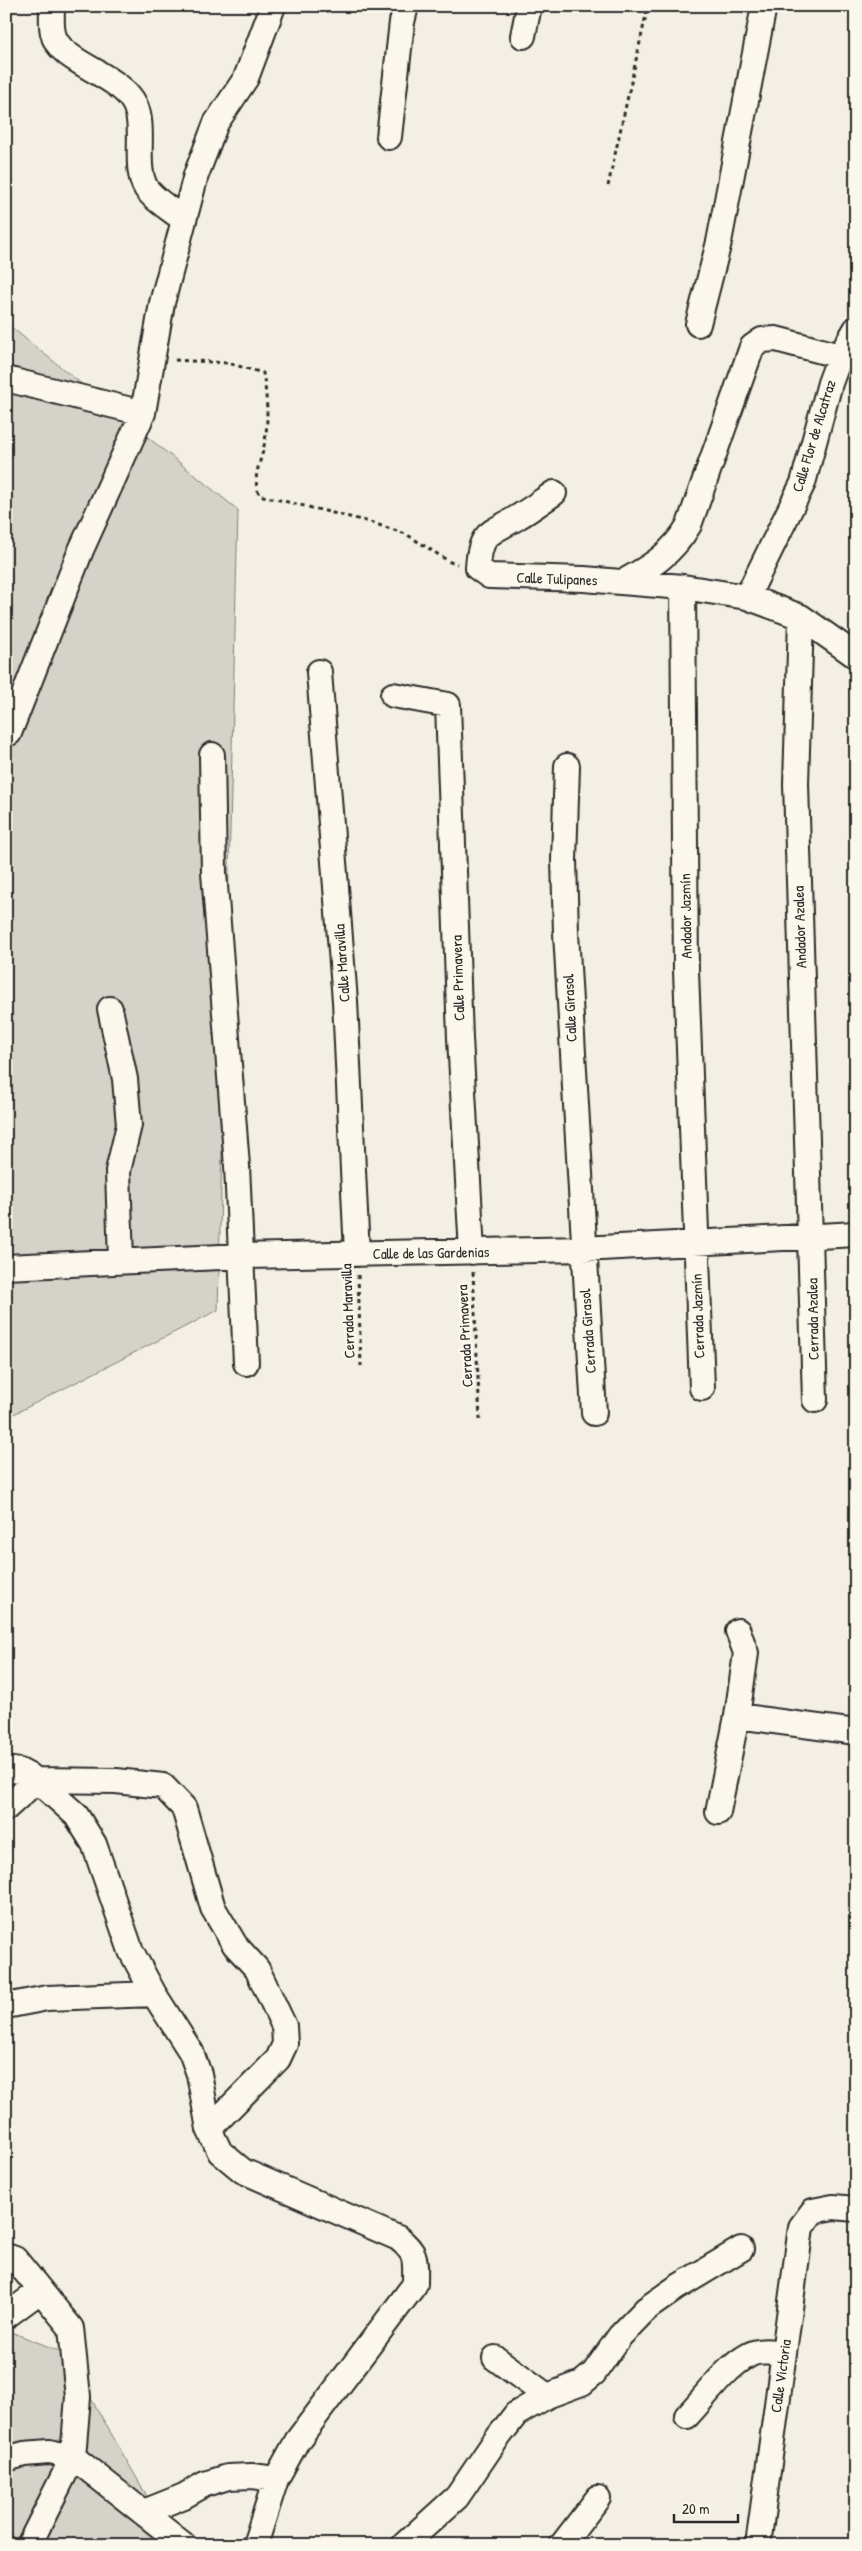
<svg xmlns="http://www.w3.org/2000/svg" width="862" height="2551" viewBox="0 0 862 2551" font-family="'Patrick Hand',sans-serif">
	<rect width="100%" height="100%" fill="#f3efe4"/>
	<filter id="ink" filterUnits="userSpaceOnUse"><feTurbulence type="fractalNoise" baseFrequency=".02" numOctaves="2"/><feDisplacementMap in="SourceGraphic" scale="10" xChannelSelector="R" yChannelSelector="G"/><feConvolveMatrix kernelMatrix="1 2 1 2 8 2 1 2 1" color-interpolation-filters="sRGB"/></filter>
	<g filter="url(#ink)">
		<path fill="#d5d2c9" stroke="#807e7a" d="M6,323L238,510L218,1310L6,1418Z
			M6,2330L65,2353L175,2545H6Z"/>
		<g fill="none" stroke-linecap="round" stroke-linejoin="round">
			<defs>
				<path id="minor" d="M52,6C52,15 51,25 53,33C58,63 121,74 135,105C146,129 133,166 146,188C154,200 173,211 184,220
					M523,36L529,6
					M389,137L402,22L406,6
					M698,324L719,242L764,6
					M6,379L143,413
					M554,493C542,501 530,510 518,517C491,534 480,530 478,568L489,576L584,579L683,587L747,597L801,617L856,656
					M623,582C652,566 672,554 689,525L752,347L762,340L776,339L840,356
					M683,587L686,971L702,1388
					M747,597L803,483L830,383L840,356L856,329
					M801,617L796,784L815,1400
					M319,672L345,1001L357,1254
					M393,695L448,705L460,1038L472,1252
					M9,733L81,550L143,413L162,303L196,175L216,123L246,78L273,6
					M212,755L214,873L237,1166L246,1363
					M567,766L564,860L566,933L594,1413
					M110,1009L125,1079L129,1125L118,1171L121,1261
					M6,1267L242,1256L583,1249L856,1234
					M737,1716L856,1732
					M6,1769L20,1771L37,1780L76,1815L94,1844L131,1951L154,1994L191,2052L199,2074L209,2129L220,2152L243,2171L398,2238C418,2254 415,2259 415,2284L297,2441L276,2479L255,2545
					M6,1808L37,1780L116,1781L163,1786L184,1808L213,1908L235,1945L257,1969L284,2026L285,2044L278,2059L209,2129
					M718,1812L737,1716L746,1653L738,1631
					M6,2006L47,1998L154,1994
					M6,2256L15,2259L71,2328L78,2397L73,2457L29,2545
					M6,2316L40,2291
					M495,2358L547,2396
					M687,2416C706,2396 725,2368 749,2355C759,2349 773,2352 784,2353
					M6,2459L24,2454L49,2452L73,2457L184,2545
					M144,2512L184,2496L205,2484L228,2477L252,2476L276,2479
					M404,2545L457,2497L493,2444L516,2414L547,2396L582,2383L594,2373L620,2336L646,2309L676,2288L741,2249
					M562,2545L598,2498
					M758,2545L801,2227L813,2211L833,2207L856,2209"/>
			</defs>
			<use href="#minor" stroke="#2b2b2b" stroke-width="28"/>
			<path stroke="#2b2b2b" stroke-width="3" stroke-dasharray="4 4" stroke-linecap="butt" d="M608,186L648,6
				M175,360L228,363L263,373C267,396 269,423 264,446C260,466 252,475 259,495L370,522L406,534L450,562L457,564
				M473,1272L480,1420
				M358,1275L361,1366"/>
			<use href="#minor" stroke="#fbf7ec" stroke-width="24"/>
		</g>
	</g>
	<g text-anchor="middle" stroke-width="5" stroke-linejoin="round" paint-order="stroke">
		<g font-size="15" fill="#2b2b2b" stroke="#fbf7ec">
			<text transform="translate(814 436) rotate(-73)" y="5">Calle Flor de Alcatraz</text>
			<text transform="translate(557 579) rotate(2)" y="5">Calle Tulipanes</text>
			<text transform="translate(686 916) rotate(-91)" y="5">Andador Jazmín</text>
			<text transform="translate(800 927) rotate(-92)" y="5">Andador Azalea</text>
			<text transform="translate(342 963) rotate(-94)" y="5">Calle Maravilla</text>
			<text transform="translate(458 978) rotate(-92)" y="5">Calle Primavera</text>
			<text transform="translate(570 1008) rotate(-93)" y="5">Calle Girasol</text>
			<text transform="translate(431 1253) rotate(-1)" y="5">Calle de las Gardenias</text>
			<text transform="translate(348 1311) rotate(-92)" y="5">Cerrada Maravilla</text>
			<text transform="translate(698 1316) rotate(-92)" y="5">Cerrada Jazmín</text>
			<text transform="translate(813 1319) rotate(-91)" y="5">Cerrada Azalea</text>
			<text transform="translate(588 1331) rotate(-94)" y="5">Cerrada Girasol</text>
			<text transform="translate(465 1336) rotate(-93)" y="5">Cerrada Primavera</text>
			<text transform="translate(781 2376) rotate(-82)" y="5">Calle Victoria</text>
		</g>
	</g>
	<rect width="862" height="2551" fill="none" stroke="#fbf7ec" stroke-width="25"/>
	<rect x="12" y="12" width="837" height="2526" fill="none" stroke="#2b2b2b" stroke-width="2" filter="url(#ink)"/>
	<path d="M674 2514v8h64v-8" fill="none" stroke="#2b2b2b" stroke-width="2.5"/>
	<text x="682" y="2514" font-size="15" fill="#2b2b2b" stroke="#fbf7ec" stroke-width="4" paint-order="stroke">20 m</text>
</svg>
